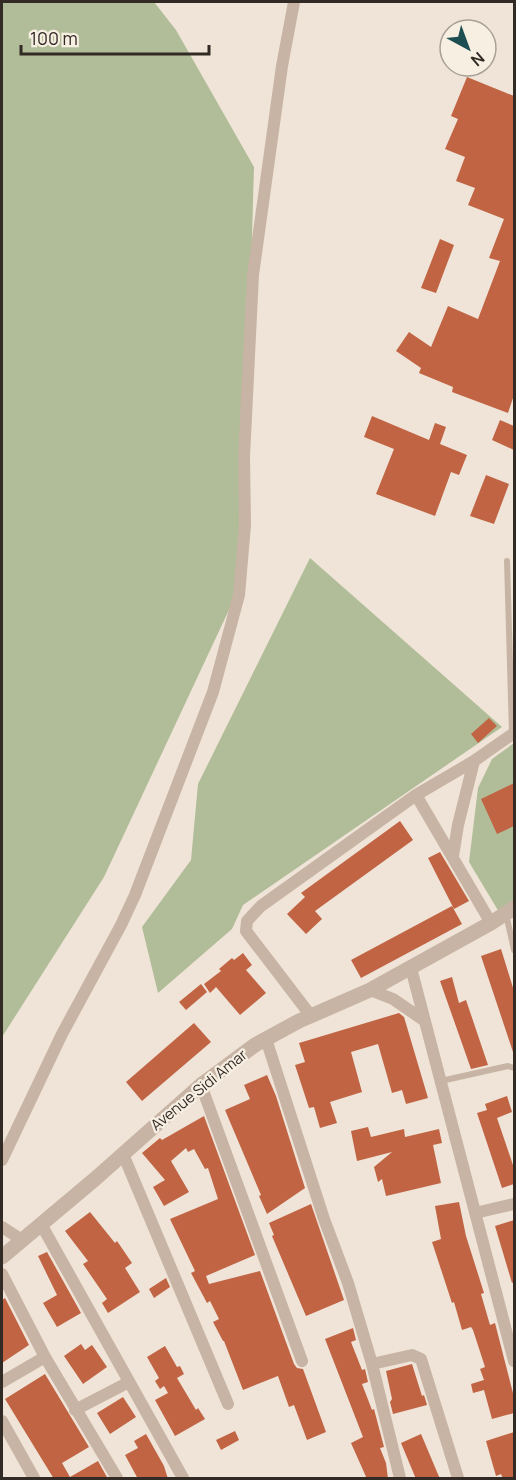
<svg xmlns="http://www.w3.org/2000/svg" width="516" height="1480" viewBox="0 0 516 1480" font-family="Manrope,sans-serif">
	<rect width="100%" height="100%" fill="#efe4d7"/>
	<path fill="#b1bd98" d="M2,2H154L176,30L254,167L242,582L104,877L2,1037Z
		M310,558L502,727L243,905L232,929L158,993L142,927L191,860L198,784Z
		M514,743V902L499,912L469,862L478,788L492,759Z"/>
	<path fill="#c16444" d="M467,77L514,96V395L508,413L452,392L453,387L419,373L421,368L396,351L409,332L431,347L448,306L478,319L500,261L489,258L504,219L468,205L475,188L456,181L465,157L445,149L458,119L451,116Z
		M440,239L454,245L436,293L421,288Z
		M372,416L429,440L435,423L446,427L440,444L467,455L459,475L451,472L435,516L376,494L394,449L364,437Z
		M500,420L514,426V450L492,440Z
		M486,475L509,484L494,524L470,516Z
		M489,718L497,726L478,743L471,734Z
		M514,783V826L497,834L481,799Z
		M400,821L413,840L315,911L322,919L306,934L287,914L305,897L301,893Z
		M440,852L469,901L454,909L428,858Z
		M452,906L462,924L361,978L351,960Z
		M501,949L514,991V1052H513L481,956Z
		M243,953L252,965L246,970L266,993L240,1015L216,987L210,993L204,984L221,971L219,969L232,958L234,960Z
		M452,977L459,1003L466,1000L488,1065L471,1069L440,981Z
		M201,984L207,992L186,1010L179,1002Z
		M399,1013L404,1017L428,1098L406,1104L402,1090L392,1093L378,1044L351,1052L362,1092L330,1102L337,1123L320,1128L314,1107L309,1108L295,1065L305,1062L299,1043Z
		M194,1023L211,1042L142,1101L126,1082Z
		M267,1075L276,1096L305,1188L267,1214L259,1196L261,1195L225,1110L250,1099L244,1085Z
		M507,1096L512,1112L497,1118L514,1168V1184L502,1188L477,1113L487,1110L485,1104Z
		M204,1116L255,1255L206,1276L209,1284L260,1271L294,1364L297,1368L303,1369L326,1432L307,1440L294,1405L289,1407L278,1376L243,1390L224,1341H223L213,1322L219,1319L210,1301L207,1303L191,1273L195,1271L170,1219L218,1199L208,1168L205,1169L194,1149L188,1152L186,1148L171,1161L189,1192L164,1206L153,1187L165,1180L142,1153L160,1138L162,1140Z
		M368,1127L371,1137L404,1129L405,1137L439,1129L442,1143L433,1145L441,1183L386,1196L382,1179L378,1182L374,1167L392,1152L357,1161L351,1131Z
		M459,1202L466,1236L484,1293L481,1294L490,1325L495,1323L514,1397V1413L492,1419L484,1390L473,1393L471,1384L484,1380L480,1369L485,1367L473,1330L471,1327L462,1330L454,1302L452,1303L432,1242L441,1239L435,1206Z
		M311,1204L344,1300L306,1316L272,1236L274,1235L269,1223Z
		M90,1212L115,1243L117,1241L132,1263L125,1268L140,1292L108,1313L102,1303L107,1299L83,1264L88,1261L65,1231Z
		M514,1220V1282L512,1283L495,1226Z
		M47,1252L81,1313L57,1327L43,1303L57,1295L38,1256Z
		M166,1278L170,1287L154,1298L149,1289Z
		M5,1298L29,1345L2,1363V1300Z
		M353,1328L356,1340L351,1342L362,1370L365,1369L368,1382L362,1384L372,1410L374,1409L384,1447L380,1448L386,1463L388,1479H367L351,1443L363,1437L325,1339Z
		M81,1344L85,1350L92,1345L107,1367L83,1384L64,1356Z
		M165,1346L177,1367L180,1366L184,1374L177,1378L196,1410L198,1408L205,1419L175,1436L155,1400L168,1393L164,1386L160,1389L155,1381L159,1378L147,1357Z
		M412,1364L422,1396L424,1395L427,1405L393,1414L390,1402L392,1399L386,1371Z
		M45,1374L89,1447L62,1463L70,1477L98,1461L108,1479H54L5,1399Z
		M123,1397L136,1417L110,1434L97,1413Z
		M235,1431L239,1440L221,1450L216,1440Z
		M514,1432V1479H503L501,1474L496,1476L486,1441Z
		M146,1434L164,1466L168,1479H138L125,1455L138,1448L134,1441Z
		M421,1434L440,1479H416L401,1443Z"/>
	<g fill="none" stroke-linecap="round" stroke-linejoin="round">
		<path stroke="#c7b4a4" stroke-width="6" d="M507,561L512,734
			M506,914L514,950
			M441,1081L508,1066L514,1068"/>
		<path stroke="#c7b4a4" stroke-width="12" d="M416,795L491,923
			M453,856L458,825L474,761
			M411,968L514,1361
			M370,990L393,999L425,1021
			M311,1016L246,931L247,921L261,906L416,795L474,761L514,733
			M266,1039L324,1219L348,1283L372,1364L400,1478
			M201,1085L302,1361
			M123,1154L228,1404
			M2,1160L62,1034L121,925L135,895L213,692L239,595L245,525L244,457L253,275L282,66L294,2
			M475,1213L514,1204
			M41,1224L183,1478
			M2,1227L22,1240
			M2,1274L45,1357L117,1478
			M372,1364L412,1355L421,1359L458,1478
			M2,1382L45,1357
			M75,1410L129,1382
			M2,1421L34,1478"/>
		<path stroke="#c7b4a4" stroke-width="15" d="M2,1257L95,1179L201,1085L255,1045L299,1021L370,990L491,923L514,908"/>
	</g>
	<g text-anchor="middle" stroke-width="4.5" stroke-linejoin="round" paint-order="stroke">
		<g font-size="15" fill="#322a25" stroke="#f8efe3">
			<text transform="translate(199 1090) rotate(-39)" y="5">Avenue Sidi Amar</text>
		</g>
	</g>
	<rect width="516" height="1480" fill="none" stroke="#322a25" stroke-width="6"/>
	<g transform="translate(468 48) rotate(139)"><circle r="28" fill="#f8efe3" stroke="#a9a097" stroke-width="1.5"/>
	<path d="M0-4.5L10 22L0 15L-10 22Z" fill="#1d4e52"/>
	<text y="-9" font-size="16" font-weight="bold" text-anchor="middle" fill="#322a25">N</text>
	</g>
	<path d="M21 45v9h188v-9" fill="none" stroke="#322a25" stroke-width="3"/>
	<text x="30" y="45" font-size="18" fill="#322a25" stroke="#f8efe3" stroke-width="4.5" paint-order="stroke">100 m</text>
</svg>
